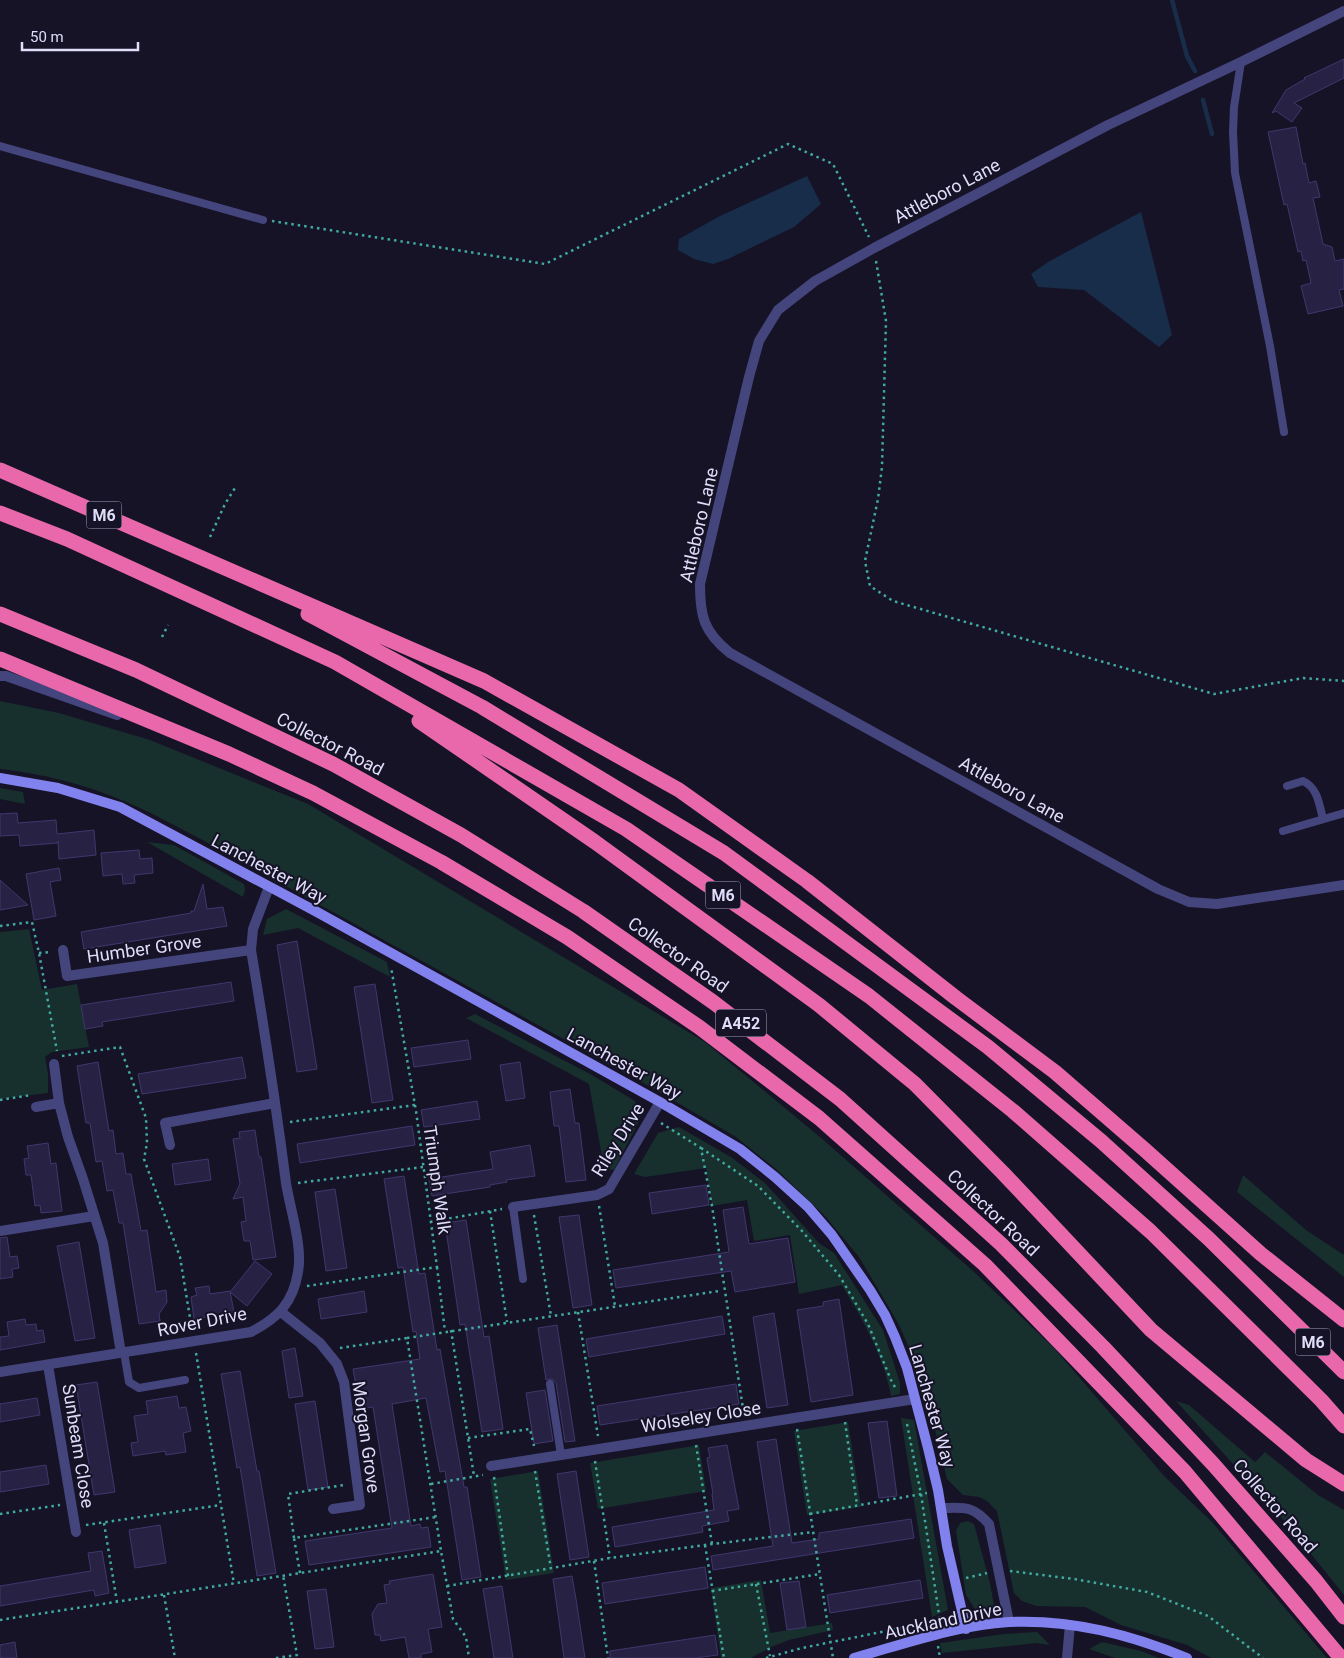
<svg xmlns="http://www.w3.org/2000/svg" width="1344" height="1658" viewBox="0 0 1344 1658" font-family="Roboto,sans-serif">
	<rect width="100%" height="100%" fill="#161326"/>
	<path fill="#172f2d" d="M0,701L59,713L150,740L308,804L705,1042L820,1137L973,1271L1054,1348L1165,1477L1212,1522L1327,1658H1211L1187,1645L1121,1625L1085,1607L1036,1606L1022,1601L1014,1593L997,1511L987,1501L979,1497L963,1495L947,1479L929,1405L917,1365L898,1323L859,1257L825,1216L776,1169L736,1137L654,1089L197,837C173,825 149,811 124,801C84,784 43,774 0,769Z
		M0,788L23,792L25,804L0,799Z
		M147,842L174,845L244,884L245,890L243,897Z
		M286,909L387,962L390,977L298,928L263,935L267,919Z
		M29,929L42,990L77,984L89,1047L52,1052L45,1057L48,1074V1093L0,1099V932Z
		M475,1014L592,1075L635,1101L641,1114L639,1121L614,1170L604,1168L589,1084L466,1018Z
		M679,1127L731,1157L765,1183L819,1243L834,1253L883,1330L900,1383V1394L891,1396C884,1356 862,1319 842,1285L799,1294L790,1235L754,1241L747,1200L712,1206L706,1168L645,1177L634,1174L658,1133Z
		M1243,1175L1306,1230L1344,1255V1277L1237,1192Z
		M1176,1401L1189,1405L1255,1462L1265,1452L1318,1495L1344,1510V1595L1282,1518Z
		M901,1418L914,1420L948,1610L932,1617Z
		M848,1422L861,1507L807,1515L794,1431Z
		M699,1445L706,1491L598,1509L590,1463Z
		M538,1471L554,1573L506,1580L490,1479Z
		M968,1521L974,1524L990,1583L995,1611L992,1616L987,1617L976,1611L966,1595L956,1531L960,1523Z
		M761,1580L770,1633L832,1623L833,1630L789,1640L771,1647L751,1658H721L711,1588Z
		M1037,1632L1050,1645L1036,1643L942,1653L940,1643L1004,1634Z
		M1102,1642L1141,1651L1159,1658H1115L1089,1649Z"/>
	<path fill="#182d4a" d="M807,176L821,204L794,227L728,259L713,264L694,259L678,250L679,239L718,217Z
		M1141,212L1172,335L1159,347L1084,290L1038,287L1031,274L1048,262Z"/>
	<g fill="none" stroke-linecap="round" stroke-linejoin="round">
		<path stroke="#182d4a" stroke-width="4.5" d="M1172,0L1187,56L1195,71
			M1203,100L1212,134"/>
	</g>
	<path fill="#272244" stroke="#40376d" d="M1344,59V78L1294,103L1302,108L1292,122L1276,111L1272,113L1286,90L1305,79L1304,78Z
		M1296,127L1303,164L1305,163L1309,183L1316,181L1320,197L1313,198L1323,244L1332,247L1335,261L1344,259V289L1339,290L1343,306L1308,314L1301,286L1311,283L1306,260L1303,261L1301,251L1298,252L1287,204L1284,205L1268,132Z
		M17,813L18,823L56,820L57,834L94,830L96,855L59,859L58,841V843L20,846L19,835L0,836V814Z
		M139,850L140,859L152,858L153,873L134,875L135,883L123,884L122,874L103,876L101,853Z
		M59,868L61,880L50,882L56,916L34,920L26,874Z
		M0,880L28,905L0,910Z
		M203,884L207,909L223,907L227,926L84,949L81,932L191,913V911H194Z
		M297,941L317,1069L297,1072L277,945Z
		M231,982L234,1001L102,1022L103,1026L85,1029L81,1005Z
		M375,984L393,1100L372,1103L354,987Z
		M468,1040L471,1059L414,1067L411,1048Z
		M242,1057L246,1078L142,1094L138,1074Z
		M98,1062L109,1131L113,1130L116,1154L123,1153L126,1174H131L141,1231L147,1230L156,1292L166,1290L167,1302L159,1314L160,1321L139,1324L123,1223H119L113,1190L107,1191L102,1161L96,1162L90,1123H86L77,1066Z
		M520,1062L525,1098L506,1101L500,1065Z
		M570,1089L575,1123H579L586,1180L566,1182L559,1126H554L550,1092Z
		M477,1101L480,1119L424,1127L421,1110Z
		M412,1126L415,1145L300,1163L297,1144Z
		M255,1130L259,1157H261L276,1257L253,1260L250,1241H244L241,1222L246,1221L243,1197L233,1199L240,1184L233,1139L240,1138L239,1132Z
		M48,1143L51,1164L56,1163L62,1211L41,1213L40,1205L35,1206L31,1175H26L24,1159L29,1158L27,1146Z
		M530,1145L535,1176L506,1180L507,1182L490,1185V1187L432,1196L429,1179L493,1169L490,1152Z
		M208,1159L211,1180L175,1185L172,1164Z
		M404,1176L419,1274L425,1273L437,1350L440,1349L464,1487H467L481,1577L462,1580L445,1471L440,1472L426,1398L392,1404L411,1526L420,1524L421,1528L428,1527L431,1547L309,1565L305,1541L392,1528L373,1407L360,1409L353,1369L420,1359L416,1331L413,1332L403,1267L398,1268L384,1179Z
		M706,1185L709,1205L652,1214L649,1193Z
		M335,1189L347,1268L326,1271L315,1192Z
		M743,1207L749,1244L788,1238L795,1282L735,1292L731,1271L616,1288L613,1270L729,1252L723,1210Z
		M579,1215L592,1305L573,1308L559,1217Z
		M466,1220L484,1337L489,1336L503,1429L482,1432L465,1324L460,1325L445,1223Z
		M7,1237L10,1257L17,1256L19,1268L12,1269L13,1277L0,1279V1238Z
		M79,1242L95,1338L75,1341L57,1246Z
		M255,1261L272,1274L247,1306L230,1292Z
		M209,1286L210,1294L230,1291L234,1312L194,1319L191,1297L197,1295L195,1288Z
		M364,1291L367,1312L321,1319L318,1299Z
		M839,1299L853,1395L811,1402L797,1310L823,1306V1302Z
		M774,1313L788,1405L767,1408L753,1317Z
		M722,1316L725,1334L589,1357L586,1339Z
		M25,1319L26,1325L36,1324L37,1331L43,1330L45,1342L0,1350V1337L9,1336L7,1322Z
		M557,1325L575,1441L565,1442L556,1383L552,1379L546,1380L538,1328Z
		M295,1348L303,1396L289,1398L282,1351Z
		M240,1371L257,1471H259L276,1573L257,1576L243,1485L240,1467L237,1468L221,1374Z
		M97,1382L115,1492L94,1495L76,1385Z
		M736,1384L739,1404L600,1425L597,1406Z
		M545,1390L553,1441L534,1444L526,1393Z
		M177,1396L179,1408L186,1407L191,1431L183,1433L186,1452L166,1455L165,1451L133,1456L131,1443L138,1442L134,1416L148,1414L146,1401Z
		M37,1398L40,1415L0,1422V1404Z
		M315,1401L328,1487L308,1490L295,1404Z
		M887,1421L897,1496L879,1498L868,1423Z
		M776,1439L792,1543L819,1539V1533L911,1519L914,1538L713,1570L711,1556L773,1546L757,1442Z
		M727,1445L739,1509L727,1511L729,1521L702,1526L703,1532L615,1547L612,1527L714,1510L712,1494H713L707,1458L710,1457L708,1448Z
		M46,1465L49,1484L0,1492V1472Z
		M576,1471L589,1557L570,1560L557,1474Z
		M160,1525L166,1563L135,1568L129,1530Z
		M102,1551L109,1593L95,1596L94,1590L0,1606V1586L91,1571L88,1553Z
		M705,1567L708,1588L605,1604L602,1583Z
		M433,1574L442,1627L428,1629L432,1652L421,1654V1658H409L405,1637L381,1641L380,1635H375L372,1614L378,1604L387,1603L384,1585L390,1584L389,1581Z
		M572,1576L576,1599L585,1658H564L558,1614L553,1579Z
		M920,1580L923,1598L830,1613L827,1595Z
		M799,1581L806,1627L787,1630L780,1583Z
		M502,1586L506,1612L513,1658H494L483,1589Z
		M326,1589L334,1647L315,1649L307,1591Z
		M715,1635L718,1655L695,1658H610V1651Z
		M15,1642L17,1658H0V1645Z"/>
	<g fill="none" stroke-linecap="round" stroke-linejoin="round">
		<path stroke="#41aa9f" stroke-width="2.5" stroke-dasharray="2.5 4" stroke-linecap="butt" d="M272,221L545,264L788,144L833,164L869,237
			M876,261L886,321L882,467L878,499L865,561L870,586L893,601L1214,694L1303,678L1344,681
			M210,537L225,504L235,488
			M162,637L168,625
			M0,926L32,922L39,953L57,1051
			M39,953L50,952
			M62,1056L120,1047L146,1118L147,1143L144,1159L180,1257L192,1330
			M0,1100L31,1095
			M290,1122L415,1105
			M661,1123L701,1148L712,1206L744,1415
			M701,1148L758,1186L802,1231L839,1275L868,1324L891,1380L896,1389
			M298,1183L423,1167
			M599,1206L615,1306
			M490,1211L507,1322
			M534,1215L551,1316
			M430,1222L502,1209
			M437,1267L445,1331
			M307,1286L437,1267L416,1111L391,967
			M578,1312L598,1436
			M451,1330L474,1476
			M407,1338L719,1291
			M340,1348L407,1338L441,1551
			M196,1353L234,1584
			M845,1422L857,1505
			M907,1424L921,1494L940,1621
			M797,1429L833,1658
			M468,1438L530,1429L534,1446
			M696,1445L712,1544
			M595,1461L610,1558
			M535,1471L551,1569
			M494,1477L508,1576
			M431,1484L483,1475
			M0,1514L60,1505
			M810,1514L927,1493
			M104,1523L117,1602
			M86,1525L221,1505
			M294,1538L288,1494L344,1485
			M705,1545L724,1658
			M594,1561L608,1658
			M1010,1571L1074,1579L1147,1592L1208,1616L1263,1658
			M300,1573L294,1538L436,1517
			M966,1578L987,1573
			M756,1584L770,1656
			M447,1586L610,1558L712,1544L813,1532
			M712,1591L820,1574
			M164,1595L175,1658
			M0,1620L441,1551L453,1619L466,1637L469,1658
			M938,1646L940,1658
			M276,1658L297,1655L283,1575
			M766,1658L802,1648L926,1623"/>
		<path stroke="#45457e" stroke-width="8" d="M1241,62L1234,107L1233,132L1235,173L1270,346L1284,432
			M0,146L263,220
			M1287,786L1303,781C1318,788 1319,804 1323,819
			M1283,831L1344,813
			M513,1207L523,1279
			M124,1352L129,1382L139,1388L185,1380
			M550,1384L561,1455"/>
		<path stroke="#45457e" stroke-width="10" d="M1344,11L1241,62L1108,125L874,248L815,281L778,310L759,341L749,377L700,584C700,617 704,632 730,653L1158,889L1189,902L1217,904L1344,885
			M0,676H6L117,715
			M63,950L67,976L251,950
			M54,1064L59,1103L68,1137L83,1179L103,1243L121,1353
			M36,1107L59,1103
			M170,1145L165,1123L275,1103
			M513,1207L597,1195L609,1189L660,1102
			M0,1231L94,1216
			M281,1312L320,1343L337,1364L344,1382L360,1505L333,1509
			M48,1365L76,1532
			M0,1372L251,1332C278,1318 293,1303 298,1272C303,1247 290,1209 286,1183C276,1105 264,1027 251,950L253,929L269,887
			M491,1466L915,1399
			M941,1508C965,1508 972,1505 989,1524L1009,1622
			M1067,1658L1070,1625"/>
		<path stroke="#8182ed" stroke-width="10" d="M0,778L58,788L120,807L317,912L660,1102L740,1149L775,1177L808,1207L832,1235L870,1290L885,1315L895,1337L907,1368L928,1448L938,1490L947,1546L966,1629
			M854,1658C904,1644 957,1625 1009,1622C1071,1619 1130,1634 1187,1658"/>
		<path stroke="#e968ab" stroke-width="15" d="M0,470L484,681L679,790L807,881L956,998L1055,1072L1145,1150L1261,1254L1344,1320
			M0,513L67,539L335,662L626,829L869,996L1013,1111L1151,1232L1321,1400L1344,1426
			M0,614L136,670L333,764L461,835L583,911L713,1002L840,1099L1001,1244L1103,1347L1213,1464L1316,1581L1344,1617
			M308,614L482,707L724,853L988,1047L1101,1141L1209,1239L1344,1372
			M0,659L229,754L313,793L441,862L567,937L699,1027L819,1118L985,1265L1185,1472L1341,1658
			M419,721L595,842L819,1005L915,1084L1003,1173L1151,1330L1306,1460L1344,1484"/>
	</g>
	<g text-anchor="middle" stroke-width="4" stroke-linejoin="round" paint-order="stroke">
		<g fill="#161326" stroke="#a3a0ba" stroke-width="1">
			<rect x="86.5" y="501.5" width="35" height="27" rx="4"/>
			<rect x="705.5" y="881.5" width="35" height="27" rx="4"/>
			<rect x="716" y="1009.5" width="50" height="27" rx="4"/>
			<rect x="1295.5" y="1328.5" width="35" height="27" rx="4"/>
		</g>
		<g font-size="16" font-weight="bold" fill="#dfddfa">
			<text x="104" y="521">M6</text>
			<text x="723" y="901">M6</text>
			<text x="741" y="1029">A452</text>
			<text x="1313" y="1348">M6</text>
		</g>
		<g font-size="18" fill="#dfddfa" stroke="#161326">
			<text transform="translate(947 191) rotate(-28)" y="6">Attleboro Lane</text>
			<text transform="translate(699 525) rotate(-77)" y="6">Attleboro Lane</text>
			<text transform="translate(330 744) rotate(27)" y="6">Collector Road</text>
			<text transform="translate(1012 790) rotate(29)" y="6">Attleboro Lane</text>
			<text transform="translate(269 869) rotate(28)" y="6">Lanchester Way</text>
			<text transform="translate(144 949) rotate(-8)" y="6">Humber Grove</text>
			<text transform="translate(678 955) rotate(35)" y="6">Collector Road</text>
			<text transform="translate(624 1064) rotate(29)" y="6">Lanchester Way</text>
			<text transform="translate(618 1140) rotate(-58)" y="6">Riley Drive</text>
			<text transform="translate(437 1180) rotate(82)" y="6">Triumph Walk</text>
			<text transform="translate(993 1213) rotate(43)" y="6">Collector Road</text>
			<text transform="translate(202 1322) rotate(-11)" y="6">Rover Drive</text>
			<text transform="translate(932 1406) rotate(74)" y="6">Lanchester Way</text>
			<text transform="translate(701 1417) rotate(-9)" y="6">Wolseley Close</text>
			<text transform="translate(366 1437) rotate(82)" y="6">Morgan Grove</text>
			<text transform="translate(78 1446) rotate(81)" y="6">Sunbeam Close</text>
			<text transform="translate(1275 1506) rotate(49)" y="6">Collector Road</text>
			<text transform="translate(943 1621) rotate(-12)" y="6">Auckland Drive</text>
		</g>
	</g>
	<path d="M22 42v8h116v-8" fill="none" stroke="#dfddfa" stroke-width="2.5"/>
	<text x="30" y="42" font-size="15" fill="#dfddfa" stroke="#161326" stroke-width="4" paint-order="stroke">50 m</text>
</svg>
